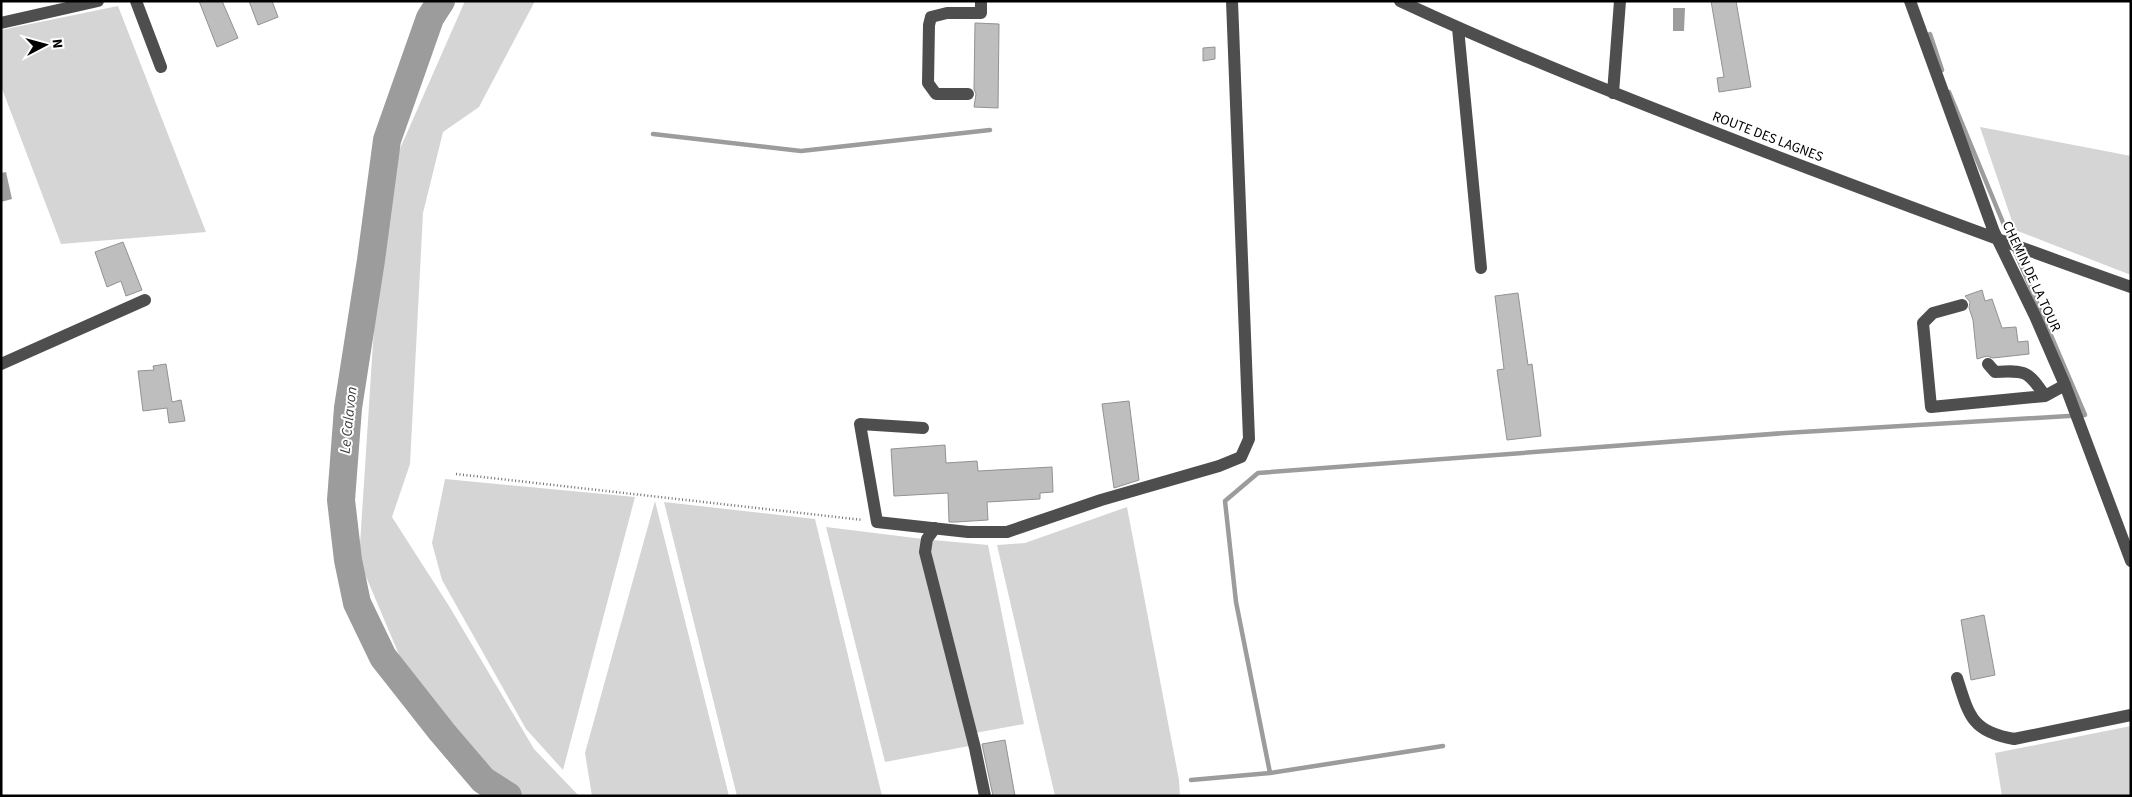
<svg xmlns="http://www.w3.org/2000/svg" width="2132" height="797" viewBox="0 0 2132 797" font-family="'Source Sans 3',sans-serif">
	<rect width="100%" height="100%" fill="#fff"/>
	<path fill="#d5d5d5" d="M465,1H535L479,107L443,132L423,213L410,464L392,517L449,606L534,749L579,796H525L475,762L403,664L359,560L374,328L399,151Z
		M118,6L206,232L61,244L1,86V30Z
		M1980,127L2131,156V275L2015,230Z
		M445,479L635,497L563,770L526,729L442,580L432,543Z
		M655,501L729,796H592L585,753Z
		M664,502L815,519L882,796H737Z
		M1127,507L1179,780L1180,796H1055L997,545L1025,543Z
		M826,527L923,539L969,746L885,762Z
		M933,540L988,545L1024,724L975,733L930,553Z
		M2131,726V796H2002L1995,753Z"/>
	<path fill="#9c9c9c" d="M1673,8H1685L1684,31H1673Z
		M6,172L12,199L1,202V173Z"/>
	<g fill="none" stroke-linecap="round" stroke-linejoin="round">
		<path stroke="#9c9c9c" stroke-width="4.5" d="M1930,34L1942,70
			M1949,92L2011,242
			M653,134L801,151L990,130
			M1270,773L1443,746
			M1191,780L1270,773L1236,602L1225,501L1258,473L1785,433L2085,415L2014,249"/>
		<path stroke="#9c9c9c" stroke-width="28" d="M441,1L430,18L387,140L371,260L348,408L341,500L348,560L357,603L383,657L442,732L483,780L508,796"/>
	</g>
	<path fill="#bebebe" stroke="#929292" d="M199,1H222L238,38L217,47Z
		M249,1H272L278,17L258,25Z
		M1711,1H1736L1751,87L1719,92L1717,78L1724,77Z
		M975,23L999,24L998,108L974,107L976,94L974,89Z
		M1215,47V59L1203,61V48Z
		M123,242L142,290L126,296L121,281L107,287L95,252Z
		M1982,290L1985,301L1992,299L2002,328L2016,327L2018,342L2028,341L2029,354L1993,358L1987,356L1977,359L1973,320L1969,308L1970,302L1965,296Z
		M1518,293L1528,365L1532,364L1541,436L1507,440L1497,370L1504,369L1495,296Z
		M166,364L172,402L181,400L185,421L169,423L167,408L143,411L138,371L154,370L153,366Z
		M1129,401L1139,480L1114,488L1102,404Z
		M945,445L946,463L977,461L978,471L1052,467L1053,492L1040,493V499L987,502L988,520L956,522H949L948,493L894,496L891,449Z
		M1984,615L1995,675L1971,680L1961,620Z
		M1005,740L1015,796H993L982,744Z"/>
	<g fill="none" stroke-linecap="round" stroke-linejoin="round">
		<path stroke="#707070" stroke-width="2.5" stroke-dasharray="1 2.5" stroke-linecap="butt" d="M456,474L863,520"/>
		<path stroke="#4e4e4e" stroke-width="12" d="M136,1L161,67
			M1400,1C1520,57 1644,105 1768,153C1889,199 2009,244 2131,287
			M1910,1L1994,232L2035,316L2065,385L2131,561
			M1,23L98,1
			M1458,28L1481,268
			M1613,93L1620,1
			M968,94H936L928,83L929,25L931,17L947,13H981V1
			M1962,305L1933,313L1923,323L1931,407L2045,396L2065,385
			M1,364L145,300
			M1988,364L1995,372C2026,370 2028,371 2045,396
			M923,428L860,424L877,522L968,532H1007L1101,500L1219,466L1241,457L1249,439L1232,1
			M935,528L927,539L925,552L975,748L985,796
			M1957,678C1969,716 1972,732 2014,739L2131,715"/>
	</g>
	<g text-anchor="middle" stroke-width="4" stroke-linejoin="round" paint-order="stroke">
		<g font-size="14" fill="#000" stroke="#fff">
			<text transform="translate(1768 136) rotate(21)" y="5">ROUTE DES LAGNES</text>
			<text transform="translate(2032 276) rotate(65)" y="5">CHEMIN DE LA TOUR</text>
		</g>
		<g font-size="15" font-style="italic" fill="#3d3d3d" stroke="#fff">
			<text transform="translate(348 420) rotate(-84)" y="5">Le Calavon</text>
		</g>
	</g>
	<rect width="2132" height="797" fill="none" stroke="#000000" stroke-width="5"/>
	<g transform="translate(45 45) rotate(84)" stroke="#ffffff" stroke-width="4" paint-order="stroke">
	<path d="M0-4L9 19L0 12L-9 19Z" fill="#000000"/>
	<text y="-8" font-size="14" font-weight="bold" text-anchor="middle" fill="#000000">N</text>
	</g>
</svg>
